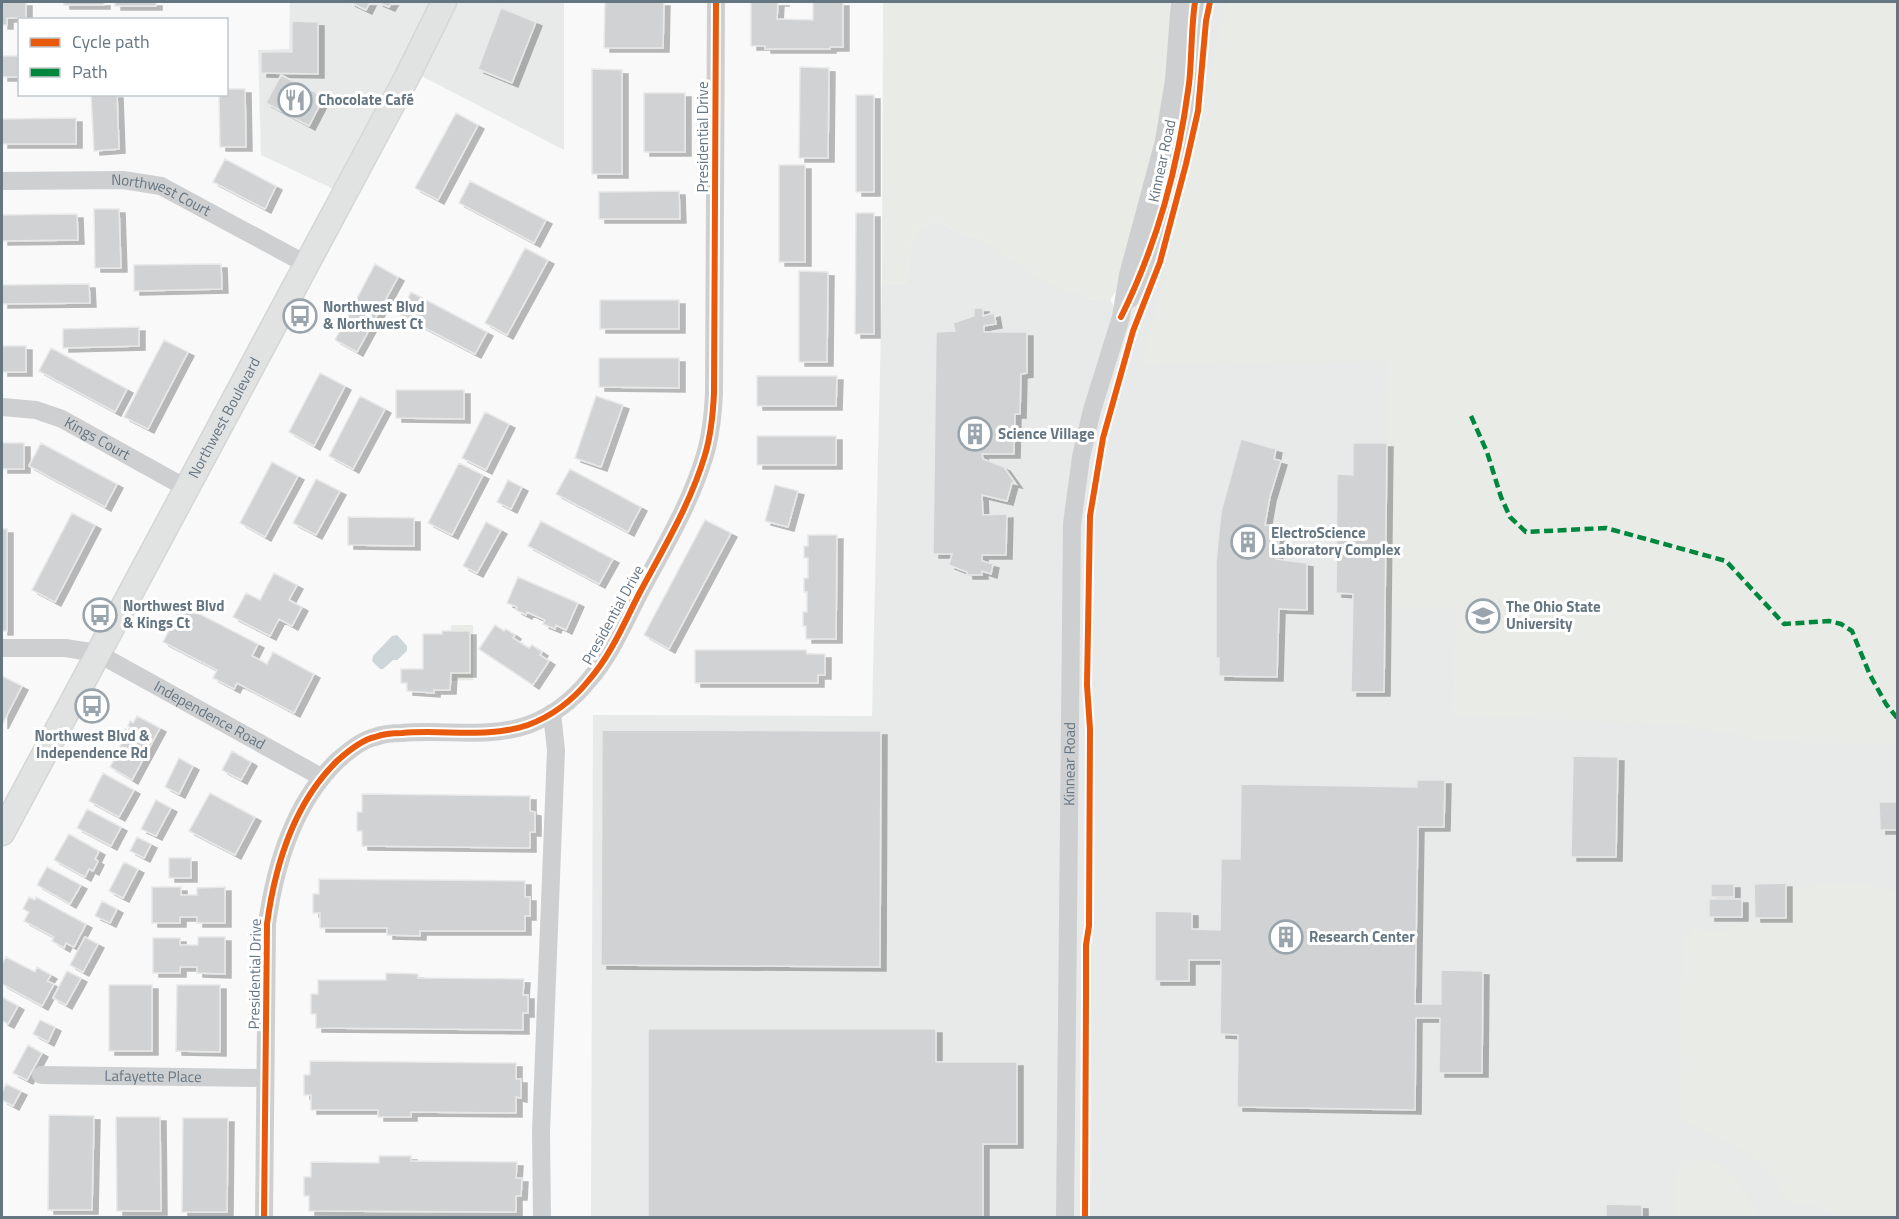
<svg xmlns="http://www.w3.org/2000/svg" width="1899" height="1219" viewBox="0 0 1899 1219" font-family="'Titillium Web',sans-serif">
	<defs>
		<filter id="shadow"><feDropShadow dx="6" dy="4" stdDeviation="0" flood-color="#0004"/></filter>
	</defs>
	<rect width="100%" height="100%" fill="#f9f9f9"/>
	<path fill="#e8e9e9" d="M290,2H564V150L414,72L346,195L261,155L258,50L289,49Z
		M1195,2H1897V1217L591,1218L593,715L872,716L882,283L905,284L912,243L919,228L936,221L980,240L1089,298L1110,300L1121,316Z"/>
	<path fill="#e8ebe6" d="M883,2H1170L1172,19L1165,100L1154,160L1116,291L1110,300L1089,298L1049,285L980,240L936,221L919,228L912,243L905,284L882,283Z
		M1227,2H1897V744L1801,743L1755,739L1675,724L1453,715L1455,609L1385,608L1389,361L1143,363Z
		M451,625H473V680L451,681V673L470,672V631H451Z
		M1818,885H1871L1886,889L1897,890V1217L1839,1216L1804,1203L1792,1204L1783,1200C1780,1178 1774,1176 1758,1163C1747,1153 1736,1145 1723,1139C1708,1132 1693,1128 1680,1120L1678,1103L1681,1069L1679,1009L1683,941L1693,928L1724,932L1767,912L1781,894L1794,887L1810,888Z
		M1683,1158C1730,1159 1735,1174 1756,1213V1217H1675L1674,1180Z"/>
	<path fill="#ced6d9" d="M397,635L407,646V651L397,660H393L383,669H380L372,661L373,656L392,636Z"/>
	<path fill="#d0d2d3" stroke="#e8e8e8" stroke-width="1.5" filter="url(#shadow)" d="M2,2H26V18H7V25H2Z
		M64,2H104V5H64Z
		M115,2H156V6H115Z
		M349,2H370L366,10Z
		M377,2H392L389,7Z
		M605,2H664L663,48H604Z
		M751,2H784H778L777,19L813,20V2H843V47H830V49H765V46H751Z
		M501,8L536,22L512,83L478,69Z
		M292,21L318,22V74L261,73V52H292Z
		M2,56H20V77H2Z
		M800,67L829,68L828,158H799Z
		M592,69L622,70V174H592Z
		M281,75L324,97L309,126L266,103Z
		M226,89H245L246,147H220L219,94H226Z
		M644,93H685V152H644Z
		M91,94H117L119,149L94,151Z
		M856,95H874V192H856Z
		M456,113L478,125L438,200L415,188Z
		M76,118V144H2V119Z
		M225,159L276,186L265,209L213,182Z
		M779,165H805V262H779Z
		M470,181L546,220L534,243L459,203Z
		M679,191L680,219H599V192Z
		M94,209H119L121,268H95Z
		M856,213H874V334H855Z
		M77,214L78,240L2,241V215Z
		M525,248L548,260L507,335L485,323Z
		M221,264L222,289L134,291V265Z
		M375,264L398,277L357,352L335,340Z
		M799,271L828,272L827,362H799Z
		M89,284L90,303L2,304V285Z
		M411,292L487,332L475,354L400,315Z
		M600,300H679V329H600Z
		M974,308H983V316L994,313L996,324L984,326V332H1027V373L1021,374L1020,414H1015L1014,454H982L983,459L1004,467L1016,484L1012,483L1007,501L982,495L983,515L1007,514L1006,555H982V561L993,564L991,574L982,571V575H967V572L949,565L952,554H933L936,332L955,331L953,323L974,316Z
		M139,327V346L63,348V329Z
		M164,340L188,352L148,429L124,417Z
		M2,346H26V372H2Z
		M51,348L127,389L115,412L39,371Z
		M599,358H679V388L599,387Z
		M320,373L345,386L314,446L289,432Z
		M757,376H837L836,406H757Z
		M396,390H464V419L396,418Z
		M360,396L385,409L353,469L329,456Z
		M596,396L623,405L601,467L575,458Z
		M485,412L509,424L486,470L462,458Z
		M757,436H836V465H757Z
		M1241,439L1276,449L1274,459L1281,461L1270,497L1265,525L1281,526L1276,559L1307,563V610L1279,609L1277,677L1219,676V658H1216V562L1221,512Z
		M2,443H24V469H2Z
		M41,443L117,484L105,507L29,466Z
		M1353,443H1387L1384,692H1351L1353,594L1336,593L1337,474L1353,475Z
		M272,462L298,476L265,537L240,523Z
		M459,463L483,475L452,535L428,523Z
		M570,469L641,507L628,532L556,494Z
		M316,479L340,491L316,535L293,523Z
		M508,480L522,487L511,509L497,502Z
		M775,485L798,491L788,527L765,521Z
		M72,513L95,525L55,602L32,590Z
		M348,517L414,518V546L348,545Z
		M705,520L731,533L669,649L644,635Z
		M541,521L613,559L599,584L528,546Z
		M486,522L501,530L477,573L463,566Z
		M2,529H7V631H2Z
		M808,535H837L836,639H806V626H803V612H807V592H804V578H808V558H804V546H808Z
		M274,573L297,585L289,600L302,607L292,626L279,619L270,636L233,617L246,593L260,600Z
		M518,577L578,603L566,630L556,625L555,629L543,624L545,620L527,612L526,615L516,610L517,607L507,603Z
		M182,605L258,644L252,656L267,664L273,652L314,674L294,713L237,683L234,689L213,678L217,670L163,642Z
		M495,625L504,631L506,629L515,635L513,638L529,648L532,645L542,652L540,655L549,661L533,685L479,649Z
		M442,631H470V673H451L450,690H434V693L407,691V683H401V669H423V634H442Z
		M695,650H806L807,654H825V675H818V683H695Z
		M2,676L22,686L2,725Z
		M137,716L160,728L132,780L110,767L114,760L111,758L113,753L116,754L126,735L123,734L125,729L128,731L130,727L128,726L130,721L133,723Z
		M602,730L881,731L880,967L601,965Z
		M232,751L251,762L241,780L222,770Z
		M1573,756L1618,757L1616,857H1571Z
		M179,758L193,766L179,794L165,787Z
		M103,773L134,790L119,817L89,801Z
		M1417,780H1445L1444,827H1418L1415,1004H1441V970L1483,971L1482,1073H1439L1440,1018H1416L1415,1110L1237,1107L1238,1035L1220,1034L1221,960H1189V981H1155V911L1192,912V929L1220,930L1221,859H1240L1241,784L1417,787Z
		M210,793L255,817L235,855L189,831Z
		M362,794L530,796V811L535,812V832H530V848L362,846V831H357V812H362Z
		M156,800L171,808L156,836L141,829Z
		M1879,802H1898V830H1880Z
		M87,809L121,827L111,846L77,828Z
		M69,834L99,851L95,859L98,861L93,871L89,869L85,877L54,860Z
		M137,837L151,844L144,858L130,851Z
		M169,858H191V878H169Z
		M124,862L138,869L123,898L109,891Z
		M47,867L81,885L70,904L37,885Z
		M319,879L525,881V897H530V916H525V931H420V936L387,935V928H320V913H313V894H319Z
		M1786,883V918H1755L1754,884Z
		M1711,884H1734V897H1711Z
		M152,887H181V895H197V888L225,887V923H197V917H180V923H152Z
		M29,897L35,900L36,897L86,924L74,947L66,943L64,948L52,941L54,937L24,921L29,912L23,909Z
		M1709,899H1742V917H1709Z
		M102,901L117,909L110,923L95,916Z
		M85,937L98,944L83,972L70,965Z
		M198,937H225V974L197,973V967H180V973H153V938H180V945H198Z
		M6,957L35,972L37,967L51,975L47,981L54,984L42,1006L2,984V964Z
		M67,971L81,978L66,1005L53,998Z
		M386,973L418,974V978L524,979L523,995H528V1013H523V1030L316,1028V1014H311V994H318V980H386Z
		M109,985H152V1051H109Z
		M177,985H220V1052L176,1051Z
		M2,997L18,1006L8,1024L2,1021Z
		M40,1020L55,1027L48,1042L33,1034Z
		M648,1029H936V1062H1017V1144H983V1218H648Z
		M28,1045L42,1053L27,1080L13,1073Z
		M310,1061L516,1063V1079H521V1098L516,1097V1113L411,1112V1117H378V1110H311V1095H304V1075H310Z
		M6,1084L21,1091L13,1106L2,1100V1093Z
		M49,1115L94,1116L92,1210H48Z
		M116,1117H160L161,1211H117Z
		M183,1118H228L227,1212H182Z
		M379,1156H411V1161L517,1162L516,1178H522L521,1196H516V1212L309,1211V1196H304V1177H311V1162L379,1163Z
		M1606,1204L1642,1205V1218H1606Z"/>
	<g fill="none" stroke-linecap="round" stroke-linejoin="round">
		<defs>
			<g id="secondary">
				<path id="s6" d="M2,833L407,77L444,2"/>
			</g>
		</defs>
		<use href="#secondary" stroke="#d5d6d7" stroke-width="27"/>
		<g stroke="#cecfd0" stroke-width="18">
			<path id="s1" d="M2,181L123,180L161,186L306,264"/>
			<path d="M1130,299C1163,232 1179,157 1189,84C1192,56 1191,29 1195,2"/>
			<path id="s2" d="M2,407L36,410L62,419L186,488"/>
			<path id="s3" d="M2,648H65L97,653L321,777"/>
			<path id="s4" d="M41,1075L265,1078"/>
			<path d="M264,1218L267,924C275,865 293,804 337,761C347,752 361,740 375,737C383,734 393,733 402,733C443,729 487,739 528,725C552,716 573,700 589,680C611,655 624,623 639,594C663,549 690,505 705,455C711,435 713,414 714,393L716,2"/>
			<path d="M542,1218L541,1132L556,750L552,713"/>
			<path id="s5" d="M1065,1218L1072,524L1081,457L1092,410L1121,317L1128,275L1164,141L1174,80L1180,2"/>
		</g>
		<use href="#secondary" stroke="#e1e2e2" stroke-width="24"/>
		<path stroke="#00873e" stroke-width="4.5" stroke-dasharray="9 4.5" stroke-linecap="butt" d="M1471,416L1487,452L1501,497L1510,517L1526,532L1606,528L1726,561L1784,624L1829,621L1841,624L1852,631L1870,675L1886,704L1898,719"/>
		<defs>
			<path id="cycleway" d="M1121,317C1158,242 1178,167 1189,84C1192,57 1191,29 1195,2
				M264,1218L267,924C275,865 293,804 337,761C347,752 361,740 375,737C383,734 393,733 402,733C443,729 487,739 528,725C552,716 573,700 589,680C611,655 624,623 639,594C663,549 690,505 705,455C711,435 713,414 714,393L716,2
				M1085,1218L1086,996V945L1089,926L1090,729L1087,685L1090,516L1103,438L1133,331L1160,262L1186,164L1198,111L1206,21L1210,2"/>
		</defs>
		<use href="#cycleway" stroke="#fff" stroke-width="10"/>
		<use href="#cycleway" stroke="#e8590c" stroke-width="6"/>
	</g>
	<defs>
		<symbol id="restaurant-ring" viewBox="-11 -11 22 22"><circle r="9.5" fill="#fff" stroke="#99a4ac" stroke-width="1.5"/><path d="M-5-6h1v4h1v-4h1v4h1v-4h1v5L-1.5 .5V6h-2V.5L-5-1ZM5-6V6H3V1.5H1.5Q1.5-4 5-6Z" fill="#99a4ac"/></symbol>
		<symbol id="bus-ring" viewBox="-11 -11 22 22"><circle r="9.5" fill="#fff" stroke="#99a4ac" stroke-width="1.5"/><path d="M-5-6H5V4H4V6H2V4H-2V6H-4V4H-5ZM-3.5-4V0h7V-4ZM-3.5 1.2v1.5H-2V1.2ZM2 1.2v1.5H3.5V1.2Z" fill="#99a4ac"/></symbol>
		<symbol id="building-ring" viewBox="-11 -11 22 22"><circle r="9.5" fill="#fff" stroke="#99a4ac" stroke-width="1.5"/><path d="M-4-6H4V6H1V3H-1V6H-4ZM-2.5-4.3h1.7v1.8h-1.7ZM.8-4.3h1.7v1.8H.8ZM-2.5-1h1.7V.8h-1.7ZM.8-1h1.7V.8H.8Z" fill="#99a4ac"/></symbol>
		<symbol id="university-ring" viewBox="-11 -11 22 22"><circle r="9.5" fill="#fff" stroke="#99a4ac" stroke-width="1.5"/><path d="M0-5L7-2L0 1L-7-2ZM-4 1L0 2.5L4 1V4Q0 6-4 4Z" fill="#99a4ac"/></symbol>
	</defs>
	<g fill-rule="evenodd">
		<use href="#restaurant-ring" x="276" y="81" width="38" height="38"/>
		<use href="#bus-ring" x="281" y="297" width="38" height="38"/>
		<use href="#building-ring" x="956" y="415" width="38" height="38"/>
		<use href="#building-ring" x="1229" y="523" width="38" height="38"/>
		<use href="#bus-ring" x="81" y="596" width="38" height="38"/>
		<use href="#university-ring" x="1464" y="597" width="38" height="38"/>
		<use href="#bus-ring" x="73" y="687" width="38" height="38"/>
		<use href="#building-ring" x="1267" y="918" width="38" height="38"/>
	</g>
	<g text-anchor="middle" stroke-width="6" stroke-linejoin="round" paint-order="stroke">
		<g font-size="15" font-weight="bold" fill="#657683" stroke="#fff" text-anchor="start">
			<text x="318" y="105">Chocolate Café</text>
			<text x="323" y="312">Northwest Blvd<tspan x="323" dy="17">&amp; Northwest Ct</tspan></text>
			<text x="998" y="439">Science Village</text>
			<text x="1271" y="538">ElectroScience<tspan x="1271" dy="17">Laboratory Complex</tspan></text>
			<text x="123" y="611">Northwest Blvd<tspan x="123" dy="17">&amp; Kings Ct</tspan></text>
			<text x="1506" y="612">The Ohio State<tspan x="1506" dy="17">University</tspan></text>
			<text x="92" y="741" text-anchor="middle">Northwest Blvd &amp;<tspan x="92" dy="17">Independence Rd</tspan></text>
			<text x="1309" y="942">Research Center</text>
		</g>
		<g font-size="15" fill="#657683" stroke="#fff">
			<text transform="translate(703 137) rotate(-90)" y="5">Presidential Drive</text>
			<text transform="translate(1162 161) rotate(-78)" y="5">Kinnear Road</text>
			<text dy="5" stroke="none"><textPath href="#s1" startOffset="162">Northwest Court</textPath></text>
			<text dy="5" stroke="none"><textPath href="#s6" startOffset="471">Northwest Boulevard</textPath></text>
			<text dy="5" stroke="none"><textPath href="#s2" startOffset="102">Kings Court</textPath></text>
			<text transform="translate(613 615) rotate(-61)" y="5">Presidential Drive</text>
			<text dy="5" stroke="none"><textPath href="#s3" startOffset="224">Independence Road</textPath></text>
			<text dy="5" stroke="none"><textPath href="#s5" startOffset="454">Kinnear Road</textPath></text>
			<text transform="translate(255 974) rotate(-89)" y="5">Presidential Drive</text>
			<text dy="5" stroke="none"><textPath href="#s4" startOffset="112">Lafayette Place</textPath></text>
		</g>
	</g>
	<rect width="1899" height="1219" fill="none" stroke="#657683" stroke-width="6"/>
	<rect x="18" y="18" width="210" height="78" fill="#ffffff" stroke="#c1c8cd" stroke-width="1.5"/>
	<rect x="30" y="38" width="30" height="9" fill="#e8590c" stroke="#c1c8cd" stroke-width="1.5"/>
	<text x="72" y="48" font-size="18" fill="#657683">Cycle path</text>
	<rect x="30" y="68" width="30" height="9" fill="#00873e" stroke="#c1c8cd" stroke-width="1.5"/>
	<text x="72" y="78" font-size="18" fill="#657683">Path</text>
</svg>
